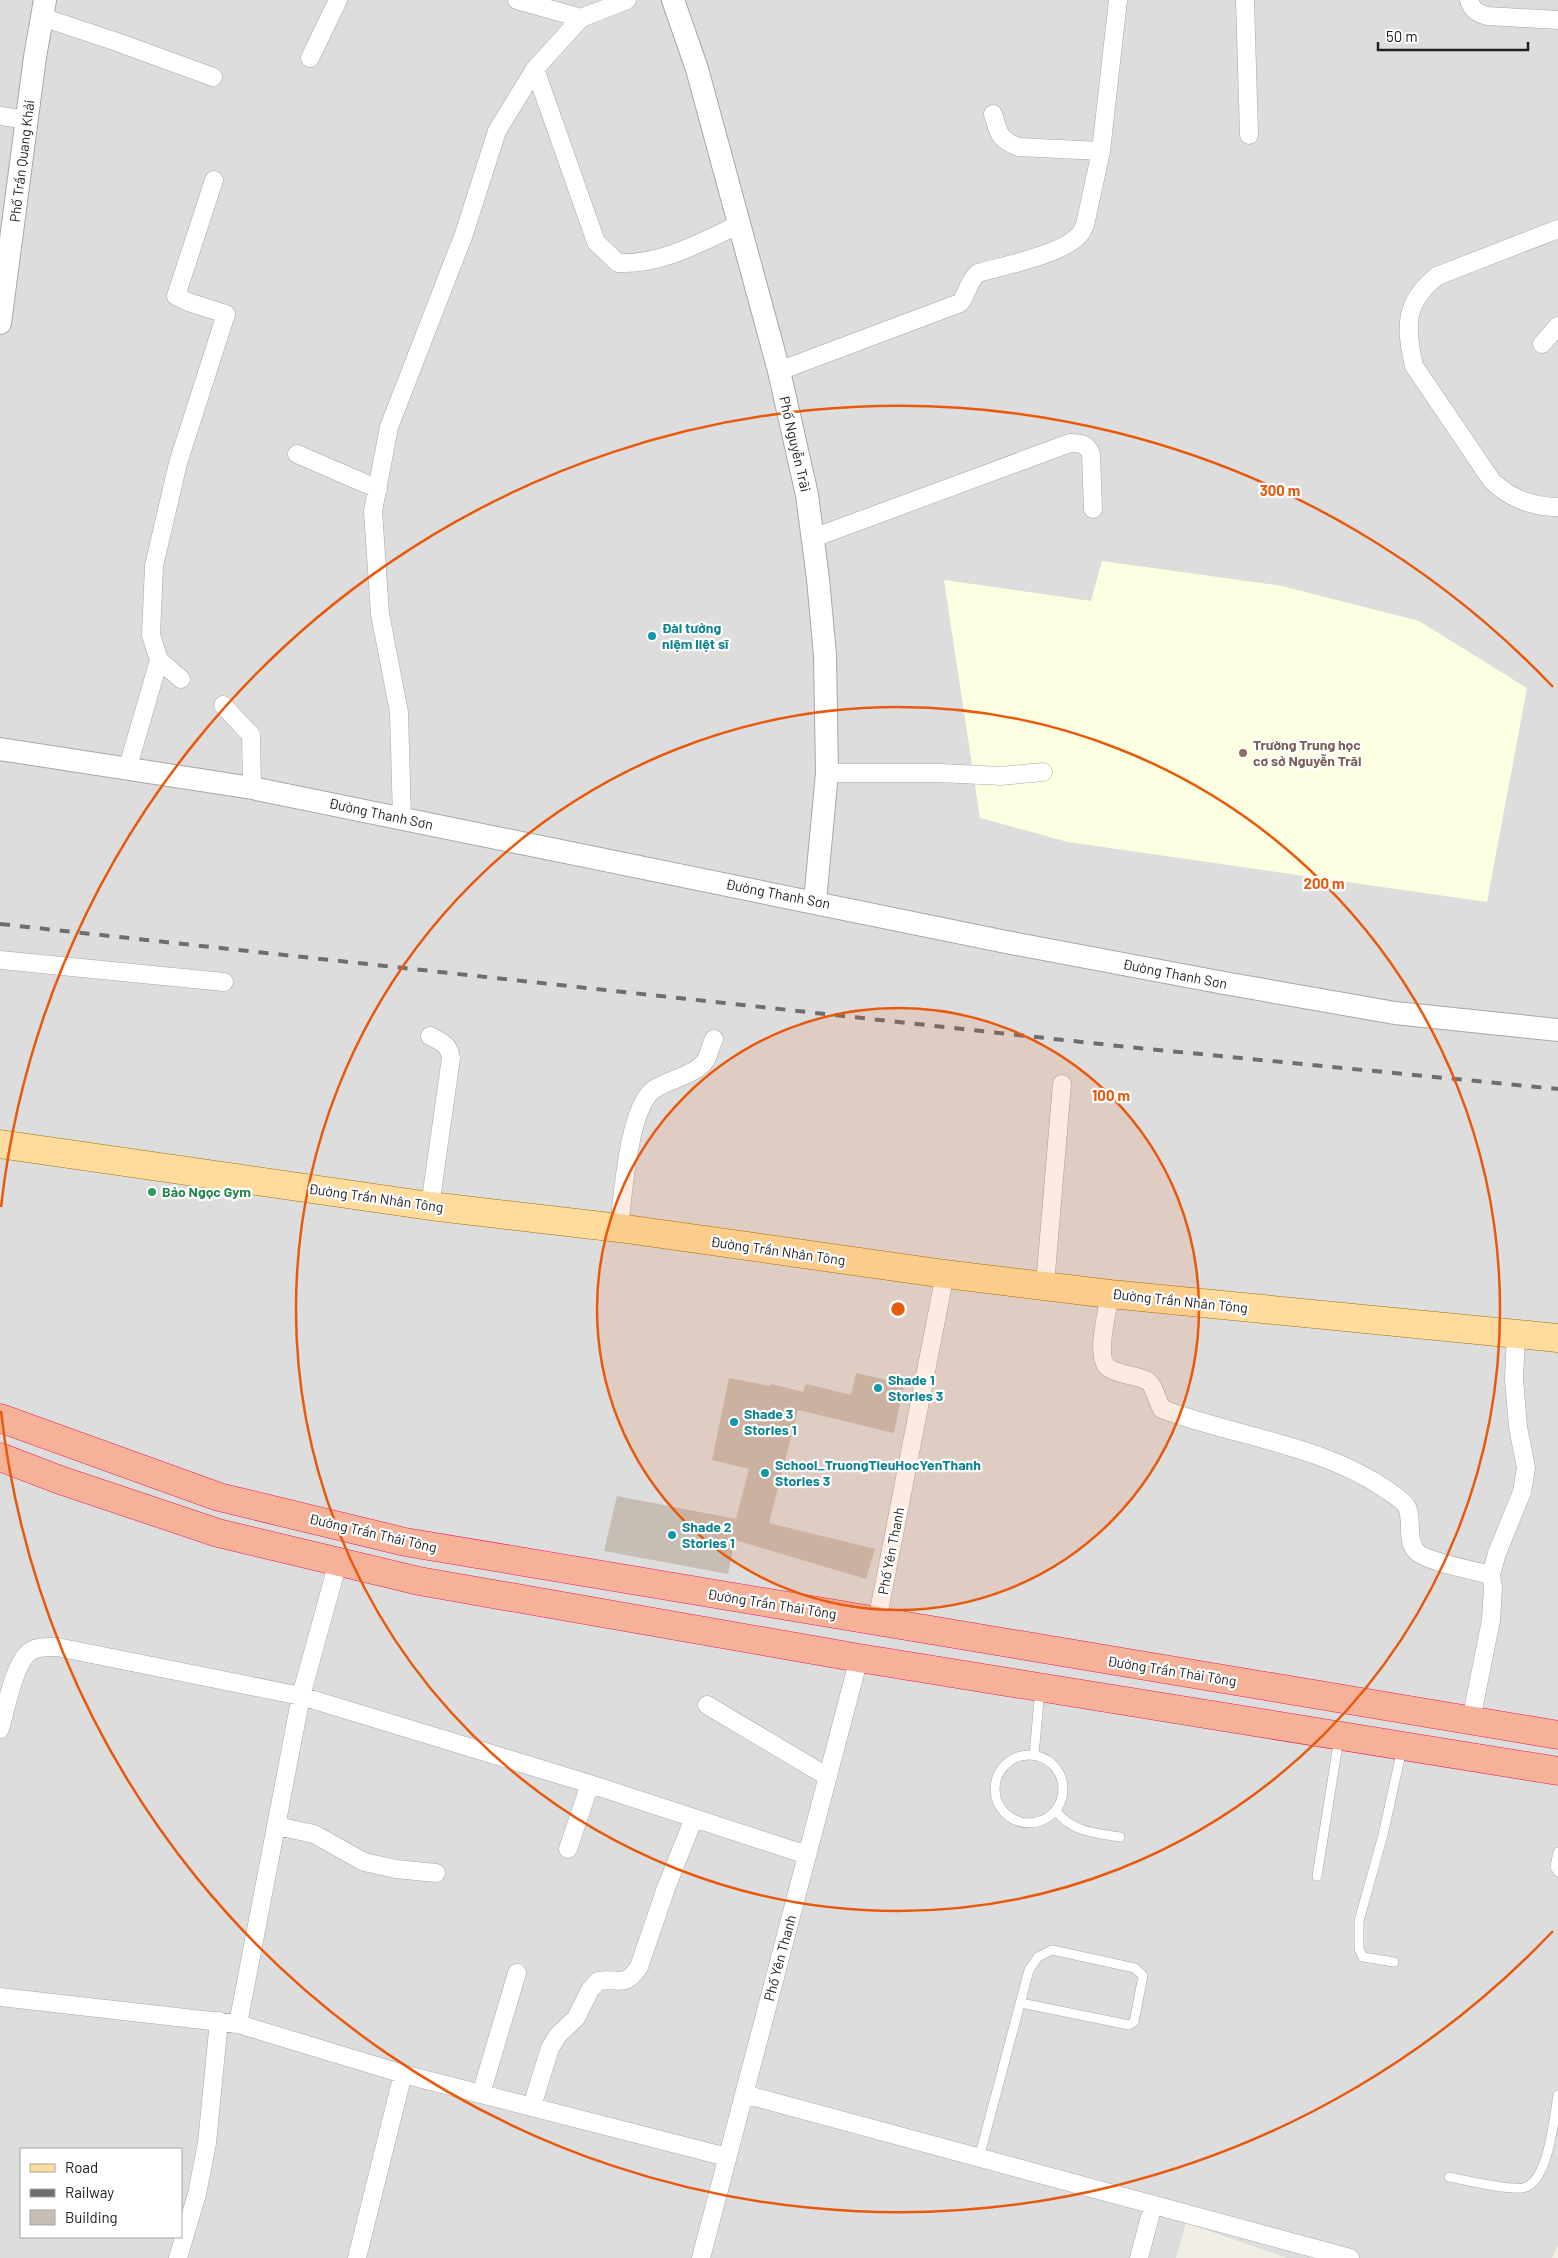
<svg xmlns="http://www.w3.org/2000/svg" width="1558" height="2258" viewBox="0 0 1558 2258" font-family="Barlow,sans-serif">
	<rect width="100%" height="100%" fill="#f1eee6"/>
	<path fill="#dedddd" fill-rule="evenodd" d="M0,0H1558V2245L1552,2258H1287L1186,2223L1176,2258H0ZM21,2149H181V2237H21Z"/>
	<path fill="#fdffe1" d="M1102,561L1282,586L1419,621L1527,688L1487,902L1068,842L980,818L944,580L1091,601Z"/>
	<path fill="#c6beb5" d="M856,1373L904,1384L894,1433L798,1410L769,1523L875,1549L866,1579L735,1540L728,1574L604,1551L617,1496L736,1519L749,1469L712,1460L729,1378L770,1386L771,1384L803,1392L806,1384L851,1395Z"/>
	<g fill="none" stroke-linecap="round" stroke-linejoin="round">
		<defs>
			<path id="service" d="M995 1789a34 34 0 1 1 68 0a34 34 0 1 1-68 0Z
				M1034,1755L1040,1690
				M1056,1811C1072,1832 1095,1833 1120,1837
				M1558,1852L1555,1867L1558,1872
				M1317,1876L1339,1738
				M1394,1962L1363,1957L1359,1949V1921L1383,1835L1402,1749
				M979,2158L1029,1970L1038,1957L1052,1950L1135,1968L1143,1976L1134,2022L1129,2025L1021,2003
				M1449,2177C1464,2180 1515,2192 1526,2187C1549,2178 1554,2117 1558,2095"/>
			<path id="minor" d="M517,0L581,18
				M1245,0L1249,135
				M1469,0C1472,10 1477,13 1487,16L1558,20
				M42,17L117,42L213,77
				M310,58L338,0
				M535,69L596,242L618,263C661,265 702,242 740,224
				M993,114C999,133 998,139 1018,147L1101,151
				M0,116L28,120
				M1558,229L1437,276C1404,303 1405,326 1414,366L1492,481C1511,499 1532,507 1558,507
				M1542,344L1558,326
				M779,371L960,303C968,293 968,281 978,273C1003,266 1063,254 1079,235C1082,233 1083,228 1085,225L1101,151L1118,0
				M297,454L378,489
				M813,538L1070,443C1081,443 1087,444 1091,454L1093,509
				M181,679L159,660L151,635L154,566L178,463L226,314L188,302L176,296L214,180
				M223,705L251,735L252,788
				M127,770L159,660
				M827,773H940L1001,776L1043,772
				M402,818L399,712L380,614L373,511L389,427L464,234L497,131L535,69L581,18L627,0
				M0,960L224,982
				M430,1036C442,1042 449,1045 451,1058L430,1206
				M619,1228C623,1196 628,1110 653,1090C668,1079 695,1076 706,1060C709,1054 711,1045 714,1039
				M1045,1285L1062,1084
				M1110,1294C1108,1309 1094,1359 1109,1368C1120,1376 1140,1375 1149,1382C1154,1386 1158,1403 1162,1409C1236,1437 1320,1444 1387,1490C1392,1494 1404,1501 1407,1507C1413,1520 1406,1540 1416,1551C1424,1561 1476,1571 1491,1575
				M877,1621L945,1274
				M707,1705L828,1777
				M1471,1720L1491,1620L1493,1587L1491,1575L1497,1553L1522,1492L1526,1468L1518,1427L1514,1379L1516,1334
				M0,1729C6,1709 13,1669 27,1654C34,1646 47,1647 57,1647L301,1696L590,1784L807,1855
				M277,1826L314,1834L364,1862L396,1869L436,1873
				M568,1849L590,1784
				M0,1997L238,2024L403,2074L727,2157
				M238,2024L301,1696L338,1562
				M481,2094L517,1973
				M744,2094L1350,2258
				M532,2106L550,2048L558,2035L576,2018L590,1990L598,1981C620,1977 624,1989 639,1967L666,1888L694,1818
				M178,2258L197,2194L207,2143L219,2021
				M357,2258L403,2074
				M701,2258L859,1658
				M1139,2258L1153,2205"/>
			<path id="tertiary" d="M673,0L697,69L779,371L807,495L818,579L825,655L827,773L815,901
				M0,323L35,57L45,0
				M0,749L252,788L1006,942L1224,983L1395,1013L1558,1030"/>
			<path id="primary" d="M0,1144L430,1206L619,1228L945,1274L1110,1294L1558,1338"/>
			<path id="trunk" d="M0,1418L219,1497L405,1542L1558,1735
				M0,1457L60,1480L218,1533L419,1581L859,1658L1558,1771"/>
		</defs>
		<use href="#service" stroke="#a7a7a7" stroke-width="10"/>
		<use href="#minor" stroke="#a7a7a7" stroke-width="19"/>
		<use href="#tertiary" stroke="#a7a7a7" stroke-width="24"/>
		<use href="#primary" stroke="#9c7400" stroke-width="29"/>
		<use href="#trunk" stroke="#e81a52" stroke-width="29"/>
		<use href="#service" stroke="#fff" stroke-width="9"/>
		<use href="#minor" stroke="#fff" stroke-width="18"/>
		<use href="#tertiary" stroke="#fff" stroke-width="22"/>
		<use href="#primary" stroke="#ffdc9d" stroke-width="28"/>
		<use href="#trunk" stroke="#f6b298" stroke-width="28"/>
		<path stroke="#6e6e6e" stroke-width="4" stroke-dasharray="10 10" stroke-linecap="butt" d="M0,924L1128,1047L1558,1089"/>
	</g>
	<circle cx="898" cy="1309" r="301" fill="#e8590c" fill-opacity=".12"/>
	<g fill="none" stroke="#e8590c" stroke-width="2.5">
		<circle cx="898" cy="1309" r="301"/>
		<circle cx="898" cy="1309" r="602"/>
		<path d="M1553 1931A903 903 0 0 1 1 1411M1 1207A903 903 0 0 1 1553 687"/>
	</g>
	<g fill="#0f9aa8" stroke="#fff" stroke-width="2">
		<circle cx="652" cy="636" r="5"/>
		<circle cx="878" cy="1388" r="5"/>
		<circle cx="734" cy="1422" r="5"/>
		<circle cx="765" cy="1473" r="5"/>
		<circle cx="672" cy="1535" r="5"/>
	</g>
	<circle fill="#8d6e63" stroke="#fff" stroke-width="2" cx="1243" cy="753" r="5"/>
	<circle fill="#2e9e5b" stroke="#fff" stroke-width="2" cx="152" cy="1192" r="5"/>
	<g text-anchor="middle" stroke-width="4.5" stroke-linejoin="round" paint-order="stroke">
		<g font-size="14" fill="#202020" stroke="#fff">
			<text transform="translate(22 161) rotate(-83)" y="5">Phố Trần Quang Khải</text>
			<text transform="translate(795 444) rotate(77)" y="5">Phố Nguyễn Trãi</text>
			<text transform="translate(381 814) rotate(12)" y="5">Đường Thanh Sơn</text>
			<text transform="translate(778 894) rotate(11)" y="5">Đường Thanh Sơn</text>
			<text transform="translate(1175 974) rotate(11)" y="5">Đường Thanh Sơn</text>
			<text transform="translate(376 1198) rotate(8)" y="5">Đường Trần Nhân Tông</text>
			<text transform="translate(778 1251) rotate(8)" y="5">Đường Trần Nhân Tông</text>
			<text transform="translate(1180 1301) rotate(6)" y="5">Đường Trần Nhân Tông</text>
			<text transform="translate(373 1533) rotate(13)" y="5">Đường Trần Thái Tông</text>
			<text transform="translate(891 1551) rotate(-79)" y="5">Phố Yên Thanh</text>
			<text transform="translate(772 1604) rotate(9)" y="5">Đường Trần Thái Tông</text>
			<text transform="translate(1172 1671) rotate(9)" y="5">Đường Trần Thái Tông</text>
			<text transform="translate(780 1958) rotate(-75)" y="5">Phố Yên Thanh</text>
		</g>
		<g font-size="14" font-weight="bold" fill="#0d838f" stroke="#fff" text-anchor="start">
			<text x="662" y="633">Đài tưởng<tspan x="662" dy="16">niệm liệt sĩ</tspan></text>
			<text x="888" y="1385">Shade 1<tspan x="888" dy="16">Stories 3</tspan></text>
			<text x="744" y="1419">Shade 3<tspan x="744" dy="16">Stories 1</tspan></text>
			<text x="775" y="1470">School_TruongTieuHocYenThanh<tspan x="775" dy="16">Stories 3</tspan></text>
			<text x="682" y="1532">Shade 2<tspan x="682" dy="16">Stories 1</tspan></text>
		</g>
		<g font-size="14" font-weight="bold" fill="#785e54" stroke="#fff" text-anchor="start">
			<text x="1253" y="750">Trường Trung học<tspan x="1253" dy="16">cơ sở Nguyễn Trãi</tspan></text>
		</g>
		<g font-size="14" font-weight="bold" fill="#27864d" stroke="#fff" text-anchor="start">
			<text x="162" y="1197">Bảo Ngọc Gym</text>
		</g>
	</g>
	<circle cx="898" cy="1309" r="8" fill="#e8590c" stroke="#fff" stroke-width="2.5"/>
	<g font-size="15" text-anchor="middle" font-weight="bold" fill="#e8590c" stroke="#fff" stroke-width="4.5" stroke-linejoin="round" paint-order="stroke">
		<text x="1280" y="496">300 m</text>
		<text x="1324" y="889">200 m</text>
		<text x="1111" y="1101">100 m</text>
	</g>
	<rect x="20" y="2148" width="162" height="90" fill="#ffffff" stroke="#a6a6a6"/>
	<rect x="30" y="2164" width="25" height="8" fill="#ffdc9d" stroke="#a6a6a6"/>
	<text x="65" y="2173" font-size="15" fill="#202020">Road</text>
	<rect x="30" y="2189" width="25" height="8" fill="#6e6e6e" stroke="#a6a6a6"/>
	<text x="65" y="2198" font-size="15" fill="#202020">Railway</text>
	<rect x="30" y="2210" width="25" height="15" fill="#c6beb5" stroke="#a6a6a6"/>
	<text x="65" y="2223" font-size="15" fill="#202020">Building</text>
	<path d="M1378 42v8h150v-8" fill="none" stroke="#202020" stroke-width="2.5"/>
	<text x="1386" y="42" font-size="15" fill="#202020" stroke="#ffffff" stroke-width="4" paint-order="stroke">50 m</text>
</svg>
